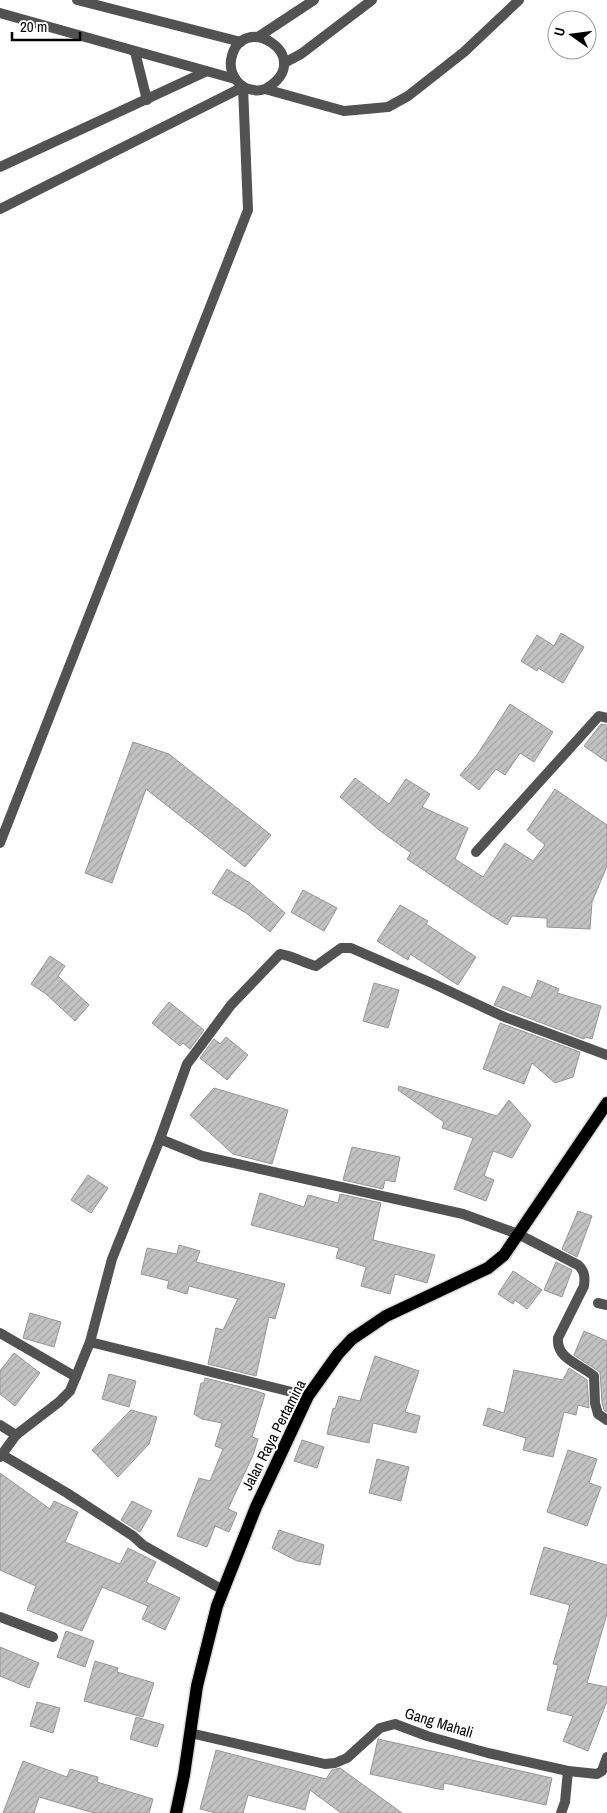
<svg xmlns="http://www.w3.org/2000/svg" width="607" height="1813" font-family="'Archivo Narrow',sans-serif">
	<defs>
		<pattern id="building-hatch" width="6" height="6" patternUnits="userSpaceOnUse" patternTransform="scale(1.25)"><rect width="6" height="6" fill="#c2c2c2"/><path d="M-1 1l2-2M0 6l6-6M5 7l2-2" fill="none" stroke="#a5a5a5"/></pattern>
	</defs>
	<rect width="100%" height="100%" fill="#fff"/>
	<g fill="url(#building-hatch)" stroke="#969696">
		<path d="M561,633L584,647L563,683L538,668L537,671L521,661L537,635L554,646Z"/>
		<path d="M510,704L553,732L534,762L520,753L505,775L496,769L479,790L460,775L477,755Z"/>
		<path d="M601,724L607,725V762L584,746Z"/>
		<path d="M133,742L169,754L271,835L245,867L146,789L112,883L85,873Z"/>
		<path d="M355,778L389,804L406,779L430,794L422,807L468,828L455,859L483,877L505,843L533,861L545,845L527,830L555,789L607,825V866L592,902L590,929L547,927V918L512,916L507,925L489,914L407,859L411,853L379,830L340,797Z"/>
		<path d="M227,869L250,883L285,913L270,932L246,913L212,893Z"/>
		<path d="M303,890L337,908L324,931L291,912Z"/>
		<path d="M400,905L428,921L426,924L476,957L458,985L410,954L408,960L377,941Z"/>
		<path d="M50,956L65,966L58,976L89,1005L75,1021L46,994L31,984Z"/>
		<path d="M538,980L559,989L557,993L601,1006L592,1039L585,1037L584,1039L494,1005L503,986L531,998Z"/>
		<path d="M374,983L399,990L388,1028L363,1021Z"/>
		<path d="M169,1002L204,1030L190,1049L183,1043L180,1046L152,1023Z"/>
		<path d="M500,1023L580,1052L573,1077L555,1083L532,1063L524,1084L483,1069Z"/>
		<path d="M226,1037L248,1055L227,1080L200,1058L214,1039L220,1044Z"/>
		<path d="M399,1086L497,1116L509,1100L531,1125L512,1158L493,1151L484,1176L494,1180L486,1201L454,1189L473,1138L442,1128L444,1122L398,1090Z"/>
		<path d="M214,1088L288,1110L272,1164L233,1154L190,1115Z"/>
		<path d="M352,1147L400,1157L395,1182L385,1180L383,1189L343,1180Z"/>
		<path d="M88,1175L108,1188L91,1213L71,1200Z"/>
		<path d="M260,1193L304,1207L308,1195L338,1203L340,1194L381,1203L373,1240L435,1255L427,1283L395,1274L390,1294L361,1286L366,1267L336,1258L339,1248L251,1225Z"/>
		<path d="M578,1211L592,1216L577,1257L562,1249Z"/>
		<path d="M179,1245L200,1251L196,1262L285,1284L275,1319L269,1317L256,1376L208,1364L216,1328L223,1330L238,1299L189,1286L187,1294L167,1288L169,1281L141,1274L147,1248L177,1254Z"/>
		<path d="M556,1262L572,1270L562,1297L544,1290Z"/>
		<path d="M513,1271L542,1290L527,1309L515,1300L513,1304L498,1294Z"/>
		<path d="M30,1313L61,1322L54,1347L23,1338Z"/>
		<path d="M584,1331L607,1341V1412L604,1410L602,1402L600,1372L574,1355Z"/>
		<path d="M14,1353L40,1373L15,1406L0,1394V1371Z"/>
		<path d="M375,1356L419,1371L405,1412L420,1416L416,1433L373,1423L369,1443L327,1434L333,1408L335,1409L339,1396L360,1401Z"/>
		<path d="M569,1368L587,1380L589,1408L578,1405L576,1415L564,1412L553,1457L523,1450L526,1438L483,1425L488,1408L504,1413L514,1370L563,1380Z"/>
		<path d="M109,1374L136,1381L129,1407L102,1399Z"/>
		<path d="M205,1378L253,1390L265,1394L252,1437L258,1439L253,1455L228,1509L237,1513L229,1532L215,1526L207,1547L177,1536L199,1478L210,1481L223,1449L215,1446L222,1423L202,1419L194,1414L201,1383H204Z"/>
		<path d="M131,1410L157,1417L149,1444L118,1477L92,1450Z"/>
		<path d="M302,1440L324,1447L317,1468L294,1461Z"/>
		<path d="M568,1450L597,1459L589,1483L601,1487L587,1526L547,1512Z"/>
		<path d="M377,1459L409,1467L401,1501L369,1493Z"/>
		<path d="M0,1473L50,1509L54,1501L78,1512L65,1542L120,1564L128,1548L156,1562L146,1582L180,1598L165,1630L142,1619L148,1606L102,1587L82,1631L27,1610L36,1586L0,1570Z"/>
		<path d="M132,1501L152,1511L140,1532L121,1520Z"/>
		<path d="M279,1530L324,1545L320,1565L297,1561L272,1548Z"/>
		<path d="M544,1547L607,1565V1614L587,1683L607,1687V1701L588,1751L563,1741L573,1716L547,1710L558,1665L553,1664L570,1605L530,1594Z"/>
		<path d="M66,1631L94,1641L85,1667L57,1657Z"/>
		<path d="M0,1647L39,1663L29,1688L0,1676Z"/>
		<path d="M95,1661L118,1668L117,1672L154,1683L143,1717L84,1701Z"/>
		<path d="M37,1702L60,1708L53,1733L30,1726Z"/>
		<path d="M136,1717L164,1725L157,1747L130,1739Z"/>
		<path d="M378,1739L552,1778L546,1805L444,1783L443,1790L370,1774Z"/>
		<path d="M216,1750L326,1779L332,1770L340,1768L402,1813H341L310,1790L305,1810L248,1795L243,1813H216L200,1809Z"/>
		<path d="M23,1761L67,1777L70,1769L98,1777L97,1782L153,1799L149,1813H94L39,1797L34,1813H3Z"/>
	</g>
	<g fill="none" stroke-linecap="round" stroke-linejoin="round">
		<defs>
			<path id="primary" d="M176,1813L184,1775L197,1686L217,1606L256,1507L308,1396L338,1354L352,1339L386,1316L488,1268L504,1255L607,1103"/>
		</defs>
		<use href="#primary" stroke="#dbdbdb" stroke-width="15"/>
		<g stroke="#525252" stroke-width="10">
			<path d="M77,0L241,42"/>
			<path d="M0,13L235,79"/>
			<path d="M258,37L314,0"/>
			<path d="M135,52L147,100"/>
			<path d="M284,63L301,54L372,0"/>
			<path d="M265,89C320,58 240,7 231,60C229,74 239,89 254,90C257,91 262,90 265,89L344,111L388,107L408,96L464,52L519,0"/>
			<path d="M0,167L205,72"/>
			<path d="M0,209L243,87L248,210L0,843"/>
			<path d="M476,852L599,716L607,718"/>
			<path d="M160,1139L202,1156L463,1214L518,1234L578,1265C585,1271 585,1278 584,1286L558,1338C556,1359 580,1364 594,1376L595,1403L598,1414L607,1420"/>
			<path d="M598,1303L607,1305"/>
			<path d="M0,1333L76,1377"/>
			<path d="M90,1342L308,1396"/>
			<path d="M0,1425L16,1435"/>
			<path d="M1,1454L67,1493L133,1536L143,1545L223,1590"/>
			<path d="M0,1457L16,1435L59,1402L70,1391L90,1342L112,1259L160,1139L187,1064L231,1005L280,954C293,956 304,963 316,966L341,948H351L434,984L502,1016L607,1055"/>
			<path d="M0,1617L53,1637"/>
			<path d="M190,1733L325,1764L335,1763L347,1758L380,1728L395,1724L427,1736L488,1753L568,1771L597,1774L602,1771L607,1757"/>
			<path d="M561,1813L565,1802L568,1771"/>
		</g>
		<use href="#primary" stroke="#000" stroke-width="12"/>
	</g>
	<g text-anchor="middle" stroke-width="4" stroke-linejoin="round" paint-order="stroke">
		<g font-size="15" fill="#000" stroke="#fff">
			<text transform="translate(274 1435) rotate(-63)" y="5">Jalan Raya Pertamina</text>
			<text transform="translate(439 1723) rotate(17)" y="5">Gang Mahali</text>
		</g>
	</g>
	<g transform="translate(572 35) rotate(284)"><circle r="24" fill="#ffffff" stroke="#999999"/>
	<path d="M0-4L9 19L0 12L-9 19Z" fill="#000000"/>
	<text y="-8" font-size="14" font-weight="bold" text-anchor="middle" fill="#000000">U</text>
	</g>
	<path d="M12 32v8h68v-8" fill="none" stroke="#000000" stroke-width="2.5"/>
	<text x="20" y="32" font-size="15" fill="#000000" stroke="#ffffff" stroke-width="4" paint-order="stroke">20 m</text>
</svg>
